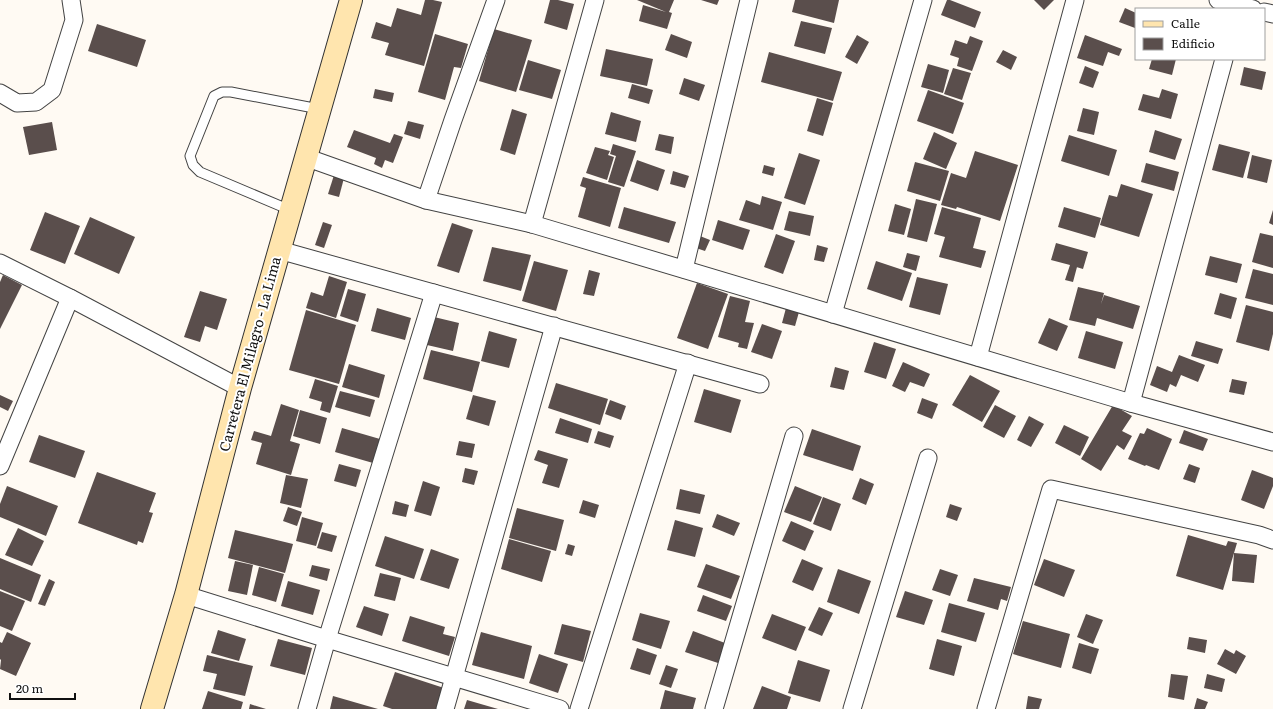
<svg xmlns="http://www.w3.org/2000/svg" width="1273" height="709" font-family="Literata,serif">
	<rect width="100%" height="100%" fill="#fffaf3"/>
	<g fill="#5a4e4c">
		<path d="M425,0H433L442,2L424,66L385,55L389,43L371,38L376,22L391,27L397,8L421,15Z"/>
		<path d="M550,0H558L574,4L567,30L544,23Z"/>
		<path d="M637,0H674L669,12L672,13L667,29L639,21L643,5L666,12Z"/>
		<path d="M701,0H719L717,5Z"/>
		<path d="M795,0H839L834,23L792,12Z"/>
		<path d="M947,0H950L981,12L975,28L941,15Z"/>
		<path d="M1034,0H1054L1044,10Z"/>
		<path d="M1125,8L1136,13V24L1135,28L1119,22Z"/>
		<path d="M801,21L832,28L825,54L794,46Z"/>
		<path d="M97,24L146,40L137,67L88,51Z"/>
		<path d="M494,29L532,40L516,92L479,81Z"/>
		<path d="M435,34L468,44L461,68L454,67L445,100L418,92Z"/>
		<path d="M671,34L692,42L687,58L665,50Z"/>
		<path d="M857,35L869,42L857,64L845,57Z"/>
		<path d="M1085,35L1122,49L1119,56L1108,52L1103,66L1077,58Z"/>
		<path d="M970,36L983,41L972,71L957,66L959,58L950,55L955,40L967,44Z"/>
		<path d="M606,49L653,59L647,86L600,76Z"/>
		<path d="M1003,50L1017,57L1011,70L996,62Z"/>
		<path d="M769,52L842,72L833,101L761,82Z"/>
		<path d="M1152,59H1176L1172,75L1149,69Z"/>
		<path d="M528,60L561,70L552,99L519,90Z"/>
		<path d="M928,64L949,70L943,93L921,87Z"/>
		<path d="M1085,66L1099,72L1093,88L1079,83Z"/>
		<path d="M1244,67L1266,72L1262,90L1240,85Z"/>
		<path d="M953,68L971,73L962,100L944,94Z"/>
		<path d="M684,78L705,85L699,101L679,94Z"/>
		<path d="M632,84L653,90L649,104L628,98Z"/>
		<path d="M375,89L394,93L392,102L373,98Z"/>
		<path d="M1162,89L1178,94L1171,119L1138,110L1143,94L1159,98Z"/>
		<path d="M928,90L964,103L953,134L917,121Z"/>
		<path d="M817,98L833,103L823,136L807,131Z"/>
		<path d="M1083,108L1099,112L1094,135L1077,131Z"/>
		<path d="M512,109L527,114L515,155L500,150Z"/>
		<path d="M611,112L641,121L636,142L605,134Z"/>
		<path d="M408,121L424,125L420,139L404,134Z"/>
		<path d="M52,122L57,150L29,155L23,127Z"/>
		<path d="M354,130L390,143L394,134L403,137L393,163L385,160L382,168L374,164L376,158L347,147Z"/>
		<path d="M1155,130L1182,139L1175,160L1149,152Z"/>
		<path d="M934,132L957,143L946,169L923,159Z"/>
		<path d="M659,134L674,137L671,154L655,150Z"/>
		<path d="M1069,135L1117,150L1109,176L1061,161Z"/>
		<path d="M613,144L636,151L624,187L608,182L616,156L610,154Z"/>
		<path d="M1219,144L1250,152L1243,178L1212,170Z"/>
		<path d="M595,147L610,151L608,155L614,157L607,180L586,173Z"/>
		<path d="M975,151L1018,165L1000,221L957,207L956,209L941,205L951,173L966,178Z"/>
		<path d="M799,153L820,160L805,205L784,198Z"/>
		<path d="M1252,155L1272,160L1267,183L1247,178Z"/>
		<path d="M637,160L665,170L658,191L630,181Z"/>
		<path d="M915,162L949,171L940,201L907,191Z"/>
		<path d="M1146,163L1179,172L1174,191L1141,182Z"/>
		<path d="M764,165L775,168L773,176L762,173Z"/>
		<path d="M673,171L689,176L685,188L670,184Z"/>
		<path d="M334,175L344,178L339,197L328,194Z"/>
		<path d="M583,177L621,188L610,227L578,217L586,188L580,186Z"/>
		<path d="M1121,184L1153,194L1139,237L1100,225L1109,195L1117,197Z"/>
		<path d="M762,196L782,202L773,230L739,220L746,200L760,205Z"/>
		<path d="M916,199L937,204L927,242L907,237Z"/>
		<path d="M895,204L911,209L904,235L888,231Z"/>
		<path d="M624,207L676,222L669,243L618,228Z"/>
		<path d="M942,207L981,218L973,248L986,251L981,268L939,257L945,237L934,234Z"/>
		<path d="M1064,207L1101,218L1095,238L1058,227Z"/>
		<path d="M1273,210V225L1269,223Z"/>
		<path d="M789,211L814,216L810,236L784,230Z"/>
		<path d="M45,212L80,226L65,264L30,250Z"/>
		<path d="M90,217L135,237L119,274L74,254Z"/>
		<path d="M718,220L750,230L743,250L712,240Z"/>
		<path d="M323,222L332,225L324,248L315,245Z"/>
		<path d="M452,223L473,230L459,273L437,266Z"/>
		<path d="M1260,233L1273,236V268L1252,262Z"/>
		<path d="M776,234L795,241L783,274L764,267Z"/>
		<path d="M700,236L710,240L705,251L696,248Z"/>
		<path d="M1056,243L1088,252L1083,269L1073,266L1077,267L1073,282L1065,280L1070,265L1051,260Z"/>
		<path d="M817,245L828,248L824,262L814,260Z"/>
		<path d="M492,247L531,255L521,291L483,281Z"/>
		<path d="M907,253L920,256L916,271L903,267Z"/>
		<path d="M1210,256L1242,264L1237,283L1205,275Z"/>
		<path d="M534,261L568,270L556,311L522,301Z"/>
		<path d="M876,261L912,273L902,301L867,289Z"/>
		<path d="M1253,269L1273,274V305L1245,298Z"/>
		<path d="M589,270L600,273L594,296L583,294Z"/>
		<path d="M3,275L22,285L0,329V282Z"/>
		<path d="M329,276L347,282L336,318L306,308L311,292L323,296Z"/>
		<path d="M917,277L948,284L940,315L909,307Z"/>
		<path d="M697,283L728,294L708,349L677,338Z"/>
		<path d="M1078,287L1104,293L1101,304L1104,295L1140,306L1133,329L1097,318L1095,326L1069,320Z"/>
		<path d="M348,289L366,294L358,322L340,316Z"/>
		<path d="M200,291L227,299L217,330L205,326L200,342L184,337Z"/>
		<path d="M1220,293L1237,298L1231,319L1214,314Z"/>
		<path d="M730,296L750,301L745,322L754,323L747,349L738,347L739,343L718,337Z"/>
		<path d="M1246,305L1273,312V334L1269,351L1236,342Z"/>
		<path d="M377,308L411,318L405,340L371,331Z"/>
		<path d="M786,308L799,312L795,326L782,323Z"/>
		<path d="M306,310L356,325L339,384L289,370Z"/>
		<path d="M434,317L459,323L453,351L427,345Z"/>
		<path d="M1049,318L1068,326L1057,351L1038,343Z"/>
		<path d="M762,324L782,331L772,359L751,352Z"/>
		<path d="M489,331L517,339L509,368L481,361Z"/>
		<path d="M1086,331L1123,342L1115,369L1078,358Z"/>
		<path d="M1196,341L1223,349L1218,364L1191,356Z"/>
		<path d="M874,342L896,349L886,379L864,372Z"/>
		<path d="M431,350L480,362L472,392L423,379Z"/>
		<path d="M1179,355L1205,365L1198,382L1181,375L1176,387L1170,384L1167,392L1150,385L1157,366L1172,372Z"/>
		<path d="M903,362L930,374L924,387L910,382L905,392L892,386Z"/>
		<path d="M349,364L385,375L379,398L342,387Z"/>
		<path d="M835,367L849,371L844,390L830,387Z"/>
		<path d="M970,375L1000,391L982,422L952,405Z"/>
		<path d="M315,379L338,386L330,413L320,410L322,402L309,398Z"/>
		<path d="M1232,379L1247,382L1244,395L1229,392Z"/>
		<path d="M556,383L608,399L600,425L548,408Z"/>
		<path d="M704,389L741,400L731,433L694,422Z"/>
		<path d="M340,391L375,400L370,417L335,407Z"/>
		<path d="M0,395L13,401L8,411L0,407Z"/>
		<path d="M473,395L496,401L489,426L466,419Z"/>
		<path d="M922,398L938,404L932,419L917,413Z"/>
		<path d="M610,400L626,406L621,420L605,414Z"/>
		<path d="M281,404L299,410L290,441L300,444L291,475L256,464L262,443L251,440L254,431L271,436Z"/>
		<path d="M995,405L1016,416L1004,438L983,427Z"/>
		<path d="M1113,405L1132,416L1122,431L1132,436L1124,450L1117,445L1101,471L1081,459Z"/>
		<path d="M300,410L327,418L320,444L293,436Z"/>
		<path d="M1029,416L1044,424L1031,447L1017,440Z"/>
		<path d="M560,418L592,429L588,443L555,433Z"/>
		<path d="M1064,425L1089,437L1080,456L1055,443Z"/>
		<path d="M342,428L380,439L373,463L335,452Z"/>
		<path d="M1147,428L1172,439L1159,470L1146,465L1145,466L1128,459L1140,433L1144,434Z"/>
		<path d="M812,429L861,446L853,471L803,455Z"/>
		<path d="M1184,430L1208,439L1203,451L1179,443Z"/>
		<path d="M598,431L614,436L610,448L594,443Z"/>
		<path d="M39,435L85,451L75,478L29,462Z"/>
		<path d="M459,441L475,444L472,458L456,455Z"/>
		<path d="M538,450L568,459L559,488L542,483L548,465L534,460Z"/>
		<path d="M339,464L361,470L356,487L334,481Z"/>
		<path d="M1189,464L1200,468L1195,483L1183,479Z"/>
		<path d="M465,468L478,471L474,485L462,482Z"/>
		<path d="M1252,470L1273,478V486L1264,509L1241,500Z"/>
		<path d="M97,472L156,493L149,512L153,513L143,543L138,541L137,545L78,523Z"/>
		<path d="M286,475L308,479L301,508L280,503Z"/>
		<path d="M860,478L874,484L866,505L852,499Z"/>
		<path d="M423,481L440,487L431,516L414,511Z"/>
		<path d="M7,486L58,506L46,536L0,517V504Z"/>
		<path d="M795,486L822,497L811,522L784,512Z"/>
		<path d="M680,489L705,495L700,514L676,509Z"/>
		<path d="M823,497L841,504L831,531L813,524Z"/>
		<path d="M583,500L599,505L595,518L579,513Z"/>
		<path d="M395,501L409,505L406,517L392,514Z"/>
		<path d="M950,504L962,508L957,521L946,517Z"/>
		<path d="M288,507L302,512L297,526L283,521Z"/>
		<path d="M517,508L564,520L556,551L509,538Z"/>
		<path d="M717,514L740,523L734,536L712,527Z"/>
		<path d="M302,517L323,523L316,546L296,541Z"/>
		<path d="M675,520L703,528L695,557L667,550Z"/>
		<path d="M791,521L814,531L805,551L782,541Z"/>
		<path d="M18,528L44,541L32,566L5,555Z"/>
		<path d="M235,530L293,544L285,573L228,558Z"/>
		<path d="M322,532L337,536L332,552L317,548Z"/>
		<path d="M1188,535L1226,546L1228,541L1237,543L1223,590L1176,576Z"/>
		<path d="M385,536L424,549L414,579L375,566Z"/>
		<path d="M509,539L551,551L542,582L501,569Z"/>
		<path d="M568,544L575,546L572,556L565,554Z"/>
		<path d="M431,549L459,559L449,589L420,580Z"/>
		<path d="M1234,553L1257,555L1254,583L1232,581Z"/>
		<path d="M0,558L41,575L31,602L0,589Z"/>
		<path d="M802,559L823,568L813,591L792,582Z"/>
		<path d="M1044,559L1075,570L1064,597L1034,585Z"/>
		<path d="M235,561L253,565L247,595L228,591Z"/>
		<path d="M706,564L740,576L731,599L697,587Z"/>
		<path d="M312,565L330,569L327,581L309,576Z"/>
		<path d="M259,567L284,574L276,602L252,595Z"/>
		<path d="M838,569L871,581L859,614L827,602Z"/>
		<path d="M940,569L958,575L950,596L932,590Z"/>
		<path d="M380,573L401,578L395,601L374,596Z"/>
		<path d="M974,578L1011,587L1007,601L1001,599L998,610L967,601Z"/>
		<path d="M49,579L55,582L45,606L38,604Z"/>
		<path d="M288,581L320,590L313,615L281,606Z"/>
		<path d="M0,591L25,601L12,631L0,626Z"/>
		<path d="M905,591L933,600L924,625L896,617Z"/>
		<path d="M703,595L732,606L726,621L697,611Z"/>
		<path d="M949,603L985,613L976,642L941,632Z"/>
		<path d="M364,606L389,614L382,636L356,627Z"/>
		<path d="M819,607L833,613L822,636L808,630Z"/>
		<path d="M640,613L670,621L661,649L632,640Z"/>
		<path d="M772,614L806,627L796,651L762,638Z"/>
		<path d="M1086,614L1103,620L1093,644L1077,637Z"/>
		<path d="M410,616L445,627L443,634L455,637L449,656L402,641Z"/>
		<path d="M1023,621L1070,634L1061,668L1013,654Z"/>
		<path d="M562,624L591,631L583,662L554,654Z"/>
		<path d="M218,630L246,639L239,661L211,653Z"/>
		<path d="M693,631L725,643L718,663L685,652Z"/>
		<path d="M7,632L31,643L16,676L0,669L1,660L0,659V642L2,643Z"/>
		<path d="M481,632L532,646L524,679L472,665Z"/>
		<path d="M1189,637L1207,640L1205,653L1187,649Z"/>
		<path d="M278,639L312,648L305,675L270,666Z"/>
		<path d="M937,639L962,646L954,676L929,669Z"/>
		<path d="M1079,643L1099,649L1091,674L1072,668Z"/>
		<path d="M637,648L657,655L650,675L630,669Z"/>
		<path d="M1225,649L1234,654L1236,650L1246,656L1236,674L1217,664Z"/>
		<path d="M539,654L568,664L558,693L529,683Z"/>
		<path d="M207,655L253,666L245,696L213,689L217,674L203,671Z"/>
		<path d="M798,660L830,670L820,702L788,693Z"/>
		<path d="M666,665L678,669L671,688L659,684Z"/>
		<path d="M395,672L444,688L437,709H392L383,706Z"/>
		<path d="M1171,674L1188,676L1184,700L1168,697Z"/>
		<path d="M1207,674L1225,679L1222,692L1204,688Z"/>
		<path d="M762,686L791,697L787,709H753Z"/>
		<path d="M665,690L696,698L693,709H660Z"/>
		<path d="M208,691L243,702L241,709H202Z"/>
		<path d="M333,696L378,709H330Z"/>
		<path d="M1028,696L1042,699L1039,709H1026Z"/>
		<path d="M1197,698L1208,702L1205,709H1194Z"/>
		<path d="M467,700L498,709H464Z"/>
		<path d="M250,704L266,709H249Z"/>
	</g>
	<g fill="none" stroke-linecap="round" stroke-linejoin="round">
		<defs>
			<path id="service" d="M290,210L200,172L193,165L190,156L214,96L222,92H231L319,109"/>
			<g id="minor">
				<path d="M1218,0L1253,9"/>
				<path d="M1264,12L1273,14"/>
				<path d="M0,93L17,103L36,102L52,90L74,20L71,0"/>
				<path d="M305,157L426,200L532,224L1131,403L1273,442"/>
				<path d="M426,200L453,120L496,0"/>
				<path d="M532,224L595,0"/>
				<path d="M279,250L760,384"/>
				<path d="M0,263L70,298L240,388"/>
				<path d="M684,269L749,0"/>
				<path d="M833,314L923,0"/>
				<path d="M978,357L1075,0"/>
				<path d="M1131,403L1224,59"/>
				<path d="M0,466L70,298"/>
				<path d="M186,595L327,639L560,709"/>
				<path d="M307,709L327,639L434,293"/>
				<path d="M445,709L554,326"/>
				<path d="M579,709L688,363"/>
				<path d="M714,709L794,436"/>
				<path d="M852,709L928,458"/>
				<path d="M986,709L1051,489L1259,535L1273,540"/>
			</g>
			<path id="secondary" d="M152,709L186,595L240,388L351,0"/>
		</defs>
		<use href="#service" stroke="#434343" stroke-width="11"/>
		<use href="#minor" stroke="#434343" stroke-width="19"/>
		<use href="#secondary" stroke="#323232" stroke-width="24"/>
		<use href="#service" stroke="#fff" stroke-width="9"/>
		<use href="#minor" stroke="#fff" stroke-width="17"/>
		<use href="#secondary" stroke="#ffe5ae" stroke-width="22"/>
	</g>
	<g text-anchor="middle" stroke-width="4" stroke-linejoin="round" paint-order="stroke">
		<g font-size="14" fill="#101010" stroke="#fff">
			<text transform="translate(250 354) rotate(-75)" y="5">Carretera El Milagro - La Lima</text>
		</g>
	</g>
	<rect x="1135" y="8" width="130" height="52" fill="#ffffff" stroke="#9f9f9f"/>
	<rect x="1143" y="21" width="20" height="6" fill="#ffe5ae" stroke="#9f9f9f"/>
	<text x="1171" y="28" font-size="12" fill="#101010">Calle</text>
	<rect x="1143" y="38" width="20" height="12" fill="#5a4e4c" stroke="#9f9f9f"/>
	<text x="1171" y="48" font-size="12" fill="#101010">Edificio</text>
	<path d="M10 693v6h65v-6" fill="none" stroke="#101010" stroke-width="2"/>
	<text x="16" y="693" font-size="12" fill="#101010" stroke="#ffffff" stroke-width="3" paint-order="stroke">20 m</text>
</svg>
